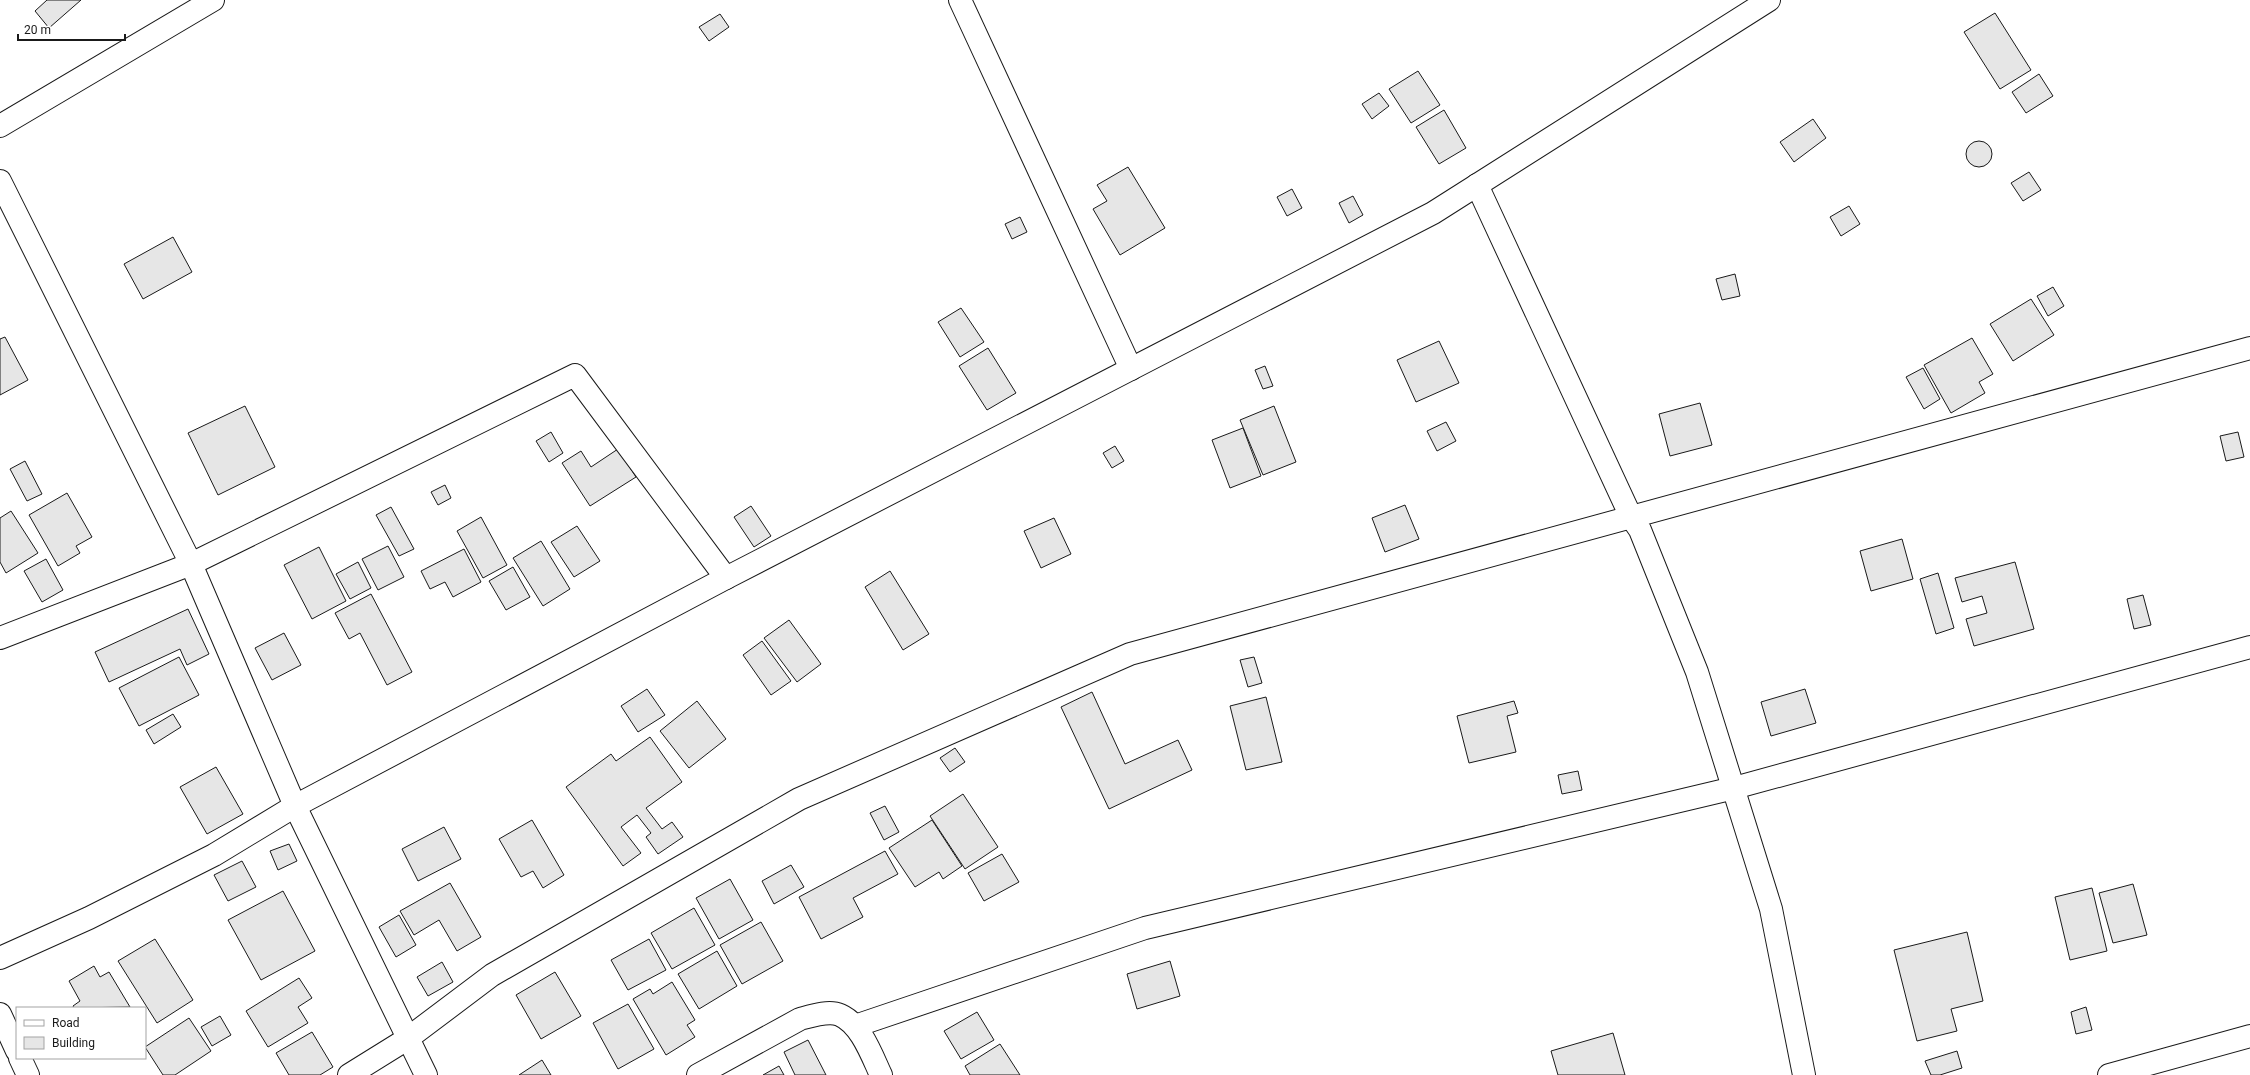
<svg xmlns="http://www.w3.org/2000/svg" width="2250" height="1075" font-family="Roboto,sans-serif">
	<rect width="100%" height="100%" fill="#fff"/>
	<g fill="#e6e6e6" stroke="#1a1a1a">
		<path d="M47,0H81L49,28L35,11Z"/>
		<path d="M1995,13L2031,70L2000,89L1964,32Z"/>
		<path d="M720,14L729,27L709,41L699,27Z"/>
		<path d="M1418,71L1440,105L1411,123L1389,89Z"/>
		<path d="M2039,74L2053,96L2026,113L2012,92Z"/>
		<path d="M1379,93L1389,106L1372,119L1362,104Z"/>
		<path d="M1444,110L1466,148L1439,164L1416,127Z"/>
		<path d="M1813,119L1826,138L1794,162L1780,142Z"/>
		<circle cx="1979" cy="154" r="13"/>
		<path d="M1128,167L1165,228L1120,255L1093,209L1107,201L1097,185Z"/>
		<path d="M2029,172L2041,190L2023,201L2011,183Z"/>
		<path d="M1292,189L1302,208L1287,216L1277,197Z"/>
		<path d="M1353,196L1363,215L1349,223L1339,203Z"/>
		<path d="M1849,206L1860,224L1841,236L1830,217Z"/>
		<path d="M1020,217L1027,232L1012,239L1005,224Z"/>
		<path d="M173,237L192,272L143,299L124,264Z"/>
		<path d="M1735,274L1740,296L1722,300L1716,279Z"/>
		<path d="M2053,287L2064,306L2048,316L2037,296Z"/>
		<path d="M2031,299L2054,335L2013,361L1990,324Z"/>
		<path d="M961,308L984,342L960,357L938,322Z"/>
		<path d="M5,337L28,380L0,395V339Z"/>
		<path d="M1972,338L1993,374L1979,382L1985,393L1951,413L1924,365Z"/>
		<path d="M1439,341L1459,383L1416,402L1397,360Z"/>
		<path d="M988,348L1016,393L987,410L959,366Z"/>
		<path d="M1265,366L1273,386L1263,389L1255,370Z"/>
		<path d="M1923,368L1940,399L1924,409L1906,377Z"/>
		<path d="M1700,403L1712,445L1670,456L1659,414Z"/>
		<path d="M245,406L275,467L218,495L188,433Z"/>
		<path d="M1274,406L1296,462L1263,475L1240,420Z"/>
		<path d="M1446,422L1456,441L1437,451L1427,431Z"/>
		<path d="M1243,428L1261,476L1230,488L1212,440Z"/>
		<path d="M551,432L563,453L549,462L536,441Z"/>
		<path d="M2238,432L2244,457L2226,461L2220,436Z"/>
		<path d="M1115,446L1124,461L1112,468L1103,453Z"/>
		<path d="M618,449L636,477L590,506L562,463L581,451L591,467Z"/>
		<path d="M25,461L42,494L27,501L10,469Z"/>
		<path d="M445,485L451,498L438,505L431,492Z"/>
		<path d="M67,493L92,537L76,546L80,553L58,566L29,515Z"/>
		<path d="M1405,505L1419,539L1385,552L1372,518Z"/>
		<path d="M751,506L771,536L754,547L734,517Z"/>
		<path d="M391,507L414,549L399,556L376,515Z"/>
		<path d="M11,511L38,553L6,573L0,562V518Z"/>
		<path d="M481,517L507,565L483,578L457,531Z"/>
		<path d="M1054,518L1071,554L1041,568L1024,531Z"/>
		<path d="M577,526L600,561L574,577L551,542Z"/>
		<path d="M1902,539L1913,579L1871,591L1860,551Z"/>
		<path d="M541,541L570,589L543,606L513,558Z"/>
		<path d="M388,546L404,577L378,590L362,559Z"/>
		<path d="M319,547L346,601L312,619L284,565Z"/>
		<path d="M464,549L481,582L453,597L445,582L430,589L421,571Z"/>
		<path d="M46,559L63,590L42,602L24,571Z"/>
		<path d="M358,562L371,588L350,599L336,574Z"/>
		<path d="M2015,562L2034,629L1974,646L1966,619L1987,613L1982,596L1962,602L1955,578Z"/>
		<path d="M513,567L530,597L506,610L489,581Z"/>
		<path d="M890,571L929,634L903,650L865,587Z"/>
		<path d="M1938,573L1954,628L1936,634L1920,579Z"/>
		<path d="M371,594L412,672L387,685L360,633L349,639L335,613Z"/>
		<path d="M2143,595L2151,625L2134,629L2127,599Z"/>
		<path d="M188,609L209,654L187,665L180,649L109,682L95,652Z"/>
		<path d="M789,620L821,664L797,682L764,638Z"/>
		<path d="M284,633L301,665L272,680L255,648Z"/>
		<path d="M762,641L791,681L771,695L743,655Z"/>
		<path d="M179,657L199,695L139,726L119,688Z"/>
		<path d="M1254,657L1262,683L1248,687L1240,660Z"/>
		<path d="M647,689L665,715L638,732L621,706Z"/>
		<path d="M1805,689L1816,723L1771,736L1761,702Z"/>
		<path d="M1092,692L1125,764L1178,740L1192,770L1109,809L1061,707Z"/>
		<path d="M1266,697L1282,762L1246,770L1230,706Z"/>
		<path d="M697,701L726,739L689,768L660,731Z"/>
		<path d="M1514,701L1518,713L1507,716L1516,752L1469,763L1457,716Z"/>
		<path d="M173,714L181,727L154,744L146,730Z"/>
		<path d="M650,737L682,782L646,808L662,829L672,822L683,837L658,854L646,837L651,833L637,815L621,827L641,853L623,866L566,787L611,754L616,761Z"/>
		<path d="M955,748L965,762L950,772L940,758Z"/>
		<path d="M216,767L243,814L207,834L180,787Z"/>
		<path d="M1578,771L1582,790L1562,794L1558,775Z"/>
		<path d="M963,794L998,847L965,869L930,816Z"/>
		<path d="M885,806L899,832L884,840L870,813Z"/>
		<path d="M532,820L564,875L543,888L533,871L521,877L499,839Z"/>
		<path d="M932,820L962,866L943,879L939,872L915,887L889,848Z"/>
		<path d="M444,827L461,859L418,881L402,849Z"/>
		<path d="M289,844L297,861L278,870L270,851Z"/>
		<path d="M885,851L898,874L853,898L863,917L821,939L799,897Z"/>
		<path d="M1002,854L1019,882L984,901L968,873Z"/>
		<path d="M242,861L256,887L228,901L214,875Z"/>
		<path d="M791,865L804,887L774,904L762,881Z"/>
		<path d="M730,879L753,920L719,939L696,898Z"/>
		<path d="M450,883L481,937L457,951L439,920L414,935L400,911Z"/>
		<path d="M2133,884L2147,935L2113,943L2099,893Z"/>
		<path d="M2092,888L2107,951L2070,960L2055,897Z"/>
		<path d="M283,891L315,951L261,980L228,920Z"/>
		<path d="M694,908L715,945L672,969L651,933Z"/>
		<path d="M399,915L416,945L396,957L379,927Z"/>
		<path d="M761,922L783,961L742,984L720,945Z"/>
		<path d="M1967,932L1983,1001L1951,1009L1957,1031L1917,1041L1894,950Z"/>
		<path d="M155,939L193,1000L157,1023L118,961Z"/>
		<path d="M649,939L666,970L628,990L611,960Z"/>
		<path d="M717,951L737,986L699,1009L678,974Z"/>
		<path d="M1170,961L1180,996L1137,1009L1127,974Z"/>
		<path d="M442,962L453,982L428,996L417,977Z"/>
		<path d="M94,966L100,977L109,972L130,1007L74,1008L73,1006L80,1001L69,981Z"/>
		<path d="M555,972L581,1016L541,1039L516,995Z"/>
		<path d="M299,978L312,998L298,1007L308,1023L268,1047L246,1011Z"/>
		<path d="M672,982L695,1020L687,1025L695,1037L666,1055L633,999L650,989L653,994Z"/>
		<path d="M628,1004L654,1049L618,1069L593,1023Z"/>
		<path d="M2086,1007L2092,1030L2076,1034L2071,1012Z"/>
		<path d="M977,1012L994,1040L961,1059L944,1031Z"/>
		<path d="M220,1016L231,1035L212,1046L201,1027Z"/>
		<path d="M189,1018L211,1051L175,1075H163L145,1047Z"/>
		<path d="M312,1032L333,1067L320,1075H289L276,1053Z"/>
		<path d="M1613,1033L1625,1075H1558L1551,1051Z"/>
		<path d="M808,1040L826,1075H795L784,1052Z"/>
		<path d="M1000,1044L1020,1075H970L965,1066Z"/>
		<path d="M1957,1051L1962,1068L1940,1075H1931L1925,1061Z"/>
		<path d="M542,1060L551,1075H519Z"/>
		<path d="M779,1066L784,1075H763Z"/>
	</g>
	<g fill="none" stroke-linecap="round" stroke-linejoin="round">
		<defs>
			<g id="minor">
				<path d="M960,0L1131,369"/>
				<path d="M0,126L213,0"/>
				<path d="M0,181L191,564L295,806L426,1075"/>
				<path d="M1477,185L1631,517L1640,530L1697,672L1771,909L1804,1075"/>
				<path d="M0,638L191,564L575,375L726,578"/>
				<path d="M0,958L89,918L214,855L295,806L726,578L1433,213L1769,0"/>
				<path d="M0,1014L17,1051"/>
				<path d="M855,1026L1145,928L1734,788L2250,647"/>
				<path d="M20,1058L28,1075"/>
				<path d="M349,1075L407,1039L492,975L799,799L1130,654L2250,348"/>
				<path d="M698,1075L800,1019C811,1016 829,1010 840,1015C861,1024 872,1056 881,1075"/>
				<path d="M2109,1075L2250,1036"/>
			</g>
		</defs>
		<use href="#minor" stroke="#1a1a1a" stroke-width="24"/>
		<use href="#minor" stroke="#fff" stroke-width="22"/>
	</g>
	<rect x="16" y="1007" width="130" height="52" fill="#ffffff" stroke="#a3a3a3"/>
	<rect x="24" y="1020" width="20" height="6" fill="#ffffff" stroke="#a3a3a3"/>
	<text x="52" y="1027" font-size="12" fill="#1a1a1a">Road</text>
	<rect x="24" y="1037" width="20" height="12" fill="#e6e6e6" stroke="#a3a3a3"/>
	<text x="52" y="1047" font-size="12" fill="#1a1a1a">Building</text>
	<path d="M18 34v6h107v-6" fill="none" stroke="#1a1a1a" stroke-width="2"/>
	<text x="24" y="34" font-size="12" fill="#1a1a1a" stroke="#ffffff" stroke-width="3" paint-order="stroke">20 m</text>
</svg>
